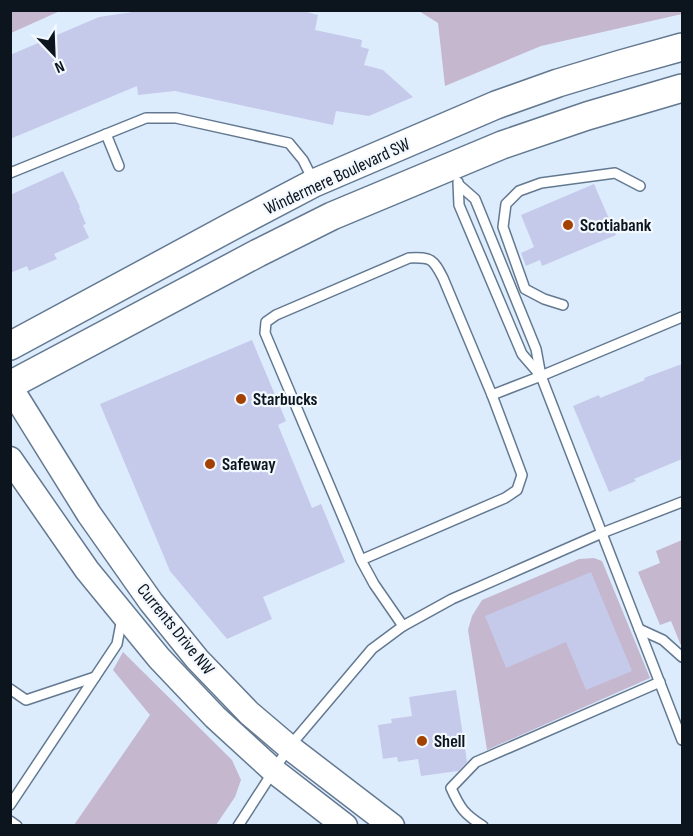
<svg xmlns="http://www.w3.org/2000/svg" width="693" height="836" font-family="'Sofia Sans Condensed',sans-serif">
	<rect width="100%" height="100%" fill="#ddecfd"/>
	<g fill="#c5b7ce">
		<path d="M11,10H60V11L11,33Z"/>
		<path d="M682,10V14L541,46L445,86L438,23L419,11Z"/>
		<path d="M682,540V648L671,621L660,625L638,572L660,563L656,551Z"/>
		<path d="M594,558L602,561L650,678L487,750L468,630L472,616L482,600L579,559Z"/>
		<path d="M123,652L232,760L241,780L235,797L216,825H74L150,715L113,670Z"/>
	</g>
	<g fill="#c5c9ea">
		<path d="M146,10H299L318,15L315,30L362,40L361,47L369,49L364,65L383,70L413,97L369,116L336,111L333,125L175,91L138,95L137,86L10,139V55L99,17Z"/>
		<path d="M63,171L80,207L79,208L86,224L83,225L89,238L54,254L57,259L29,271L27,266L10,273V195Z"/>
		<path d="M594,184L616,235L542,266L540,260L526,266L521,253L534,247L521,215Z"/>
		<path d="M252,340L286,421L278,425L312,508L321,504L345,562L263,597L272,619L227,639L170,571L100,404Z"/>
		<path d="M682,364V459L634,479L636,481L609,492L573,406L599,395L600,398L645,380L644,378Z"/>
		<path d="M591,572L632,671L586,690L566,642L506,668L485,616Z"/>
		<path d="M456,690L467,762L458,771L421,776L418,759L398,762L397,757L383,759L378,725L392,723L391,719L412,716L409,697Z"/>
	</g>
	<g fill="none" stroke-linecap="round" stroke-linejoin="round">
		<defs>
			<g id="service">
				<path d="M106,134L119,166"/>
				<path d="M10,173L146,118H176L289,143L303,160L313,180"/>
				<path d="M458,182L459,205L522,354L541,376"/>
				<path d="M459,185L475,199L536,349L541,376L682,740"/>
				<path d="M563,305L544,299L525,289L503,227L506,204L519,191L541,183L615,173L640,186"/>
				<path d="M492,395L541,376L682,317"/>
				<path d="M361,560L505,498L517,490L522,475L492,395L443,278C433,259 432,257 409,258L276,315L266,322L265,333L361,560L374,584L403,626"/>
				<path d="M639,629L663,640L682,657"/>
				<path d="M10,689L26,700L95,677"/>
				<path d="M10,805L117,644L122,618"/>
				<path d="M10,821L17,826"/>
				<path d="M238,826L289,747L372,649L403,626L452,599L602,533L682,502"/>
				<path d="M483,826C464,814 460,808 451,788L476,762L660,682"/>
			</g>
			<g id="tertiary">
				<path d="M10,387L89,514L151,602L197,659L249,713L289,747L392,826"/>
				<path d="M10,459L87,570L159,658L215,717L274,771L345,826"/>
			</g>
			<g id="secondary">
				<path d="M10,346L236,224L314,183L496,105L558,83L621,64L682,47"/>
				<path d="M10,385L258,253L332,216L502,145L587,116L682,88"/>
			</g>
		</defs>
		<use href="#service" stroke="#637991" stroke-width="12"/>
		<use href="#tertiary" stroke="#637991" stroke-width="27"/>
		<use href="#secondary" stroke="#637991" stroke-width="30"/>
		<use href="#service" stroke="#fff" stroke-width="9"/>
		<use href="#tertiary" stroke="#fff" stroke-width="24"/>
		<use href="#secondary" stroke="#fff" stroke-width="27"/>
	</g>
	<g fill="#a34100" stroke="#f3f8fe" stroke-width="2">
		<circle cx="568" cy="225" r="6"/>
		<circle cx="241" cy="399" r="6"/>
		<circle cx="210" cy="464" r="6"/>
		<circle cx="422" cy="741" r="6"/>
	</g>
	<g text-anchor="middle" stroke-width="4.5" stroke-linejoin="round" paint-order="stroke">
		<g font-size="18" fill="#0c151e" stroke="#f3f8fe">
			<text transform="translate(337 176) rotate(-25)" y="6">Windermere Boulevard SW</text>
			<text transform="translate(176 629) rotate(51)" y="6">Currents Drive NW</text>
		</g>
		<g font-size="18" font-weight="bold" fill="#0c151e" stroke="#f3f8fe" text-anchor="start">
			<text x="580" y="231">Scotiabank</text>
			<text x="253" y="405">Starbucks</text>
			<text x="222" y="470">Safeway</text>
			<text x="434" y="747">Shell</text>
		</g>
	</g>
	<rect width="693" height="836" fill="none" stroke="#0c151e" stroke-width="24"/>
	<g transform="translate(54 54) rotate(157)" stroke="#f3f8fe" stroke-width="4.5" paint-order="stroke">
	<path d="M0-4.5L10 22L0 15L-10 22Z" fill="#0c151e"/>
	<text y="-9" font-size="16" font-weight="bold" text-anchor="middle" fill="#0c151e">N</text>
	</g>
</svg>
